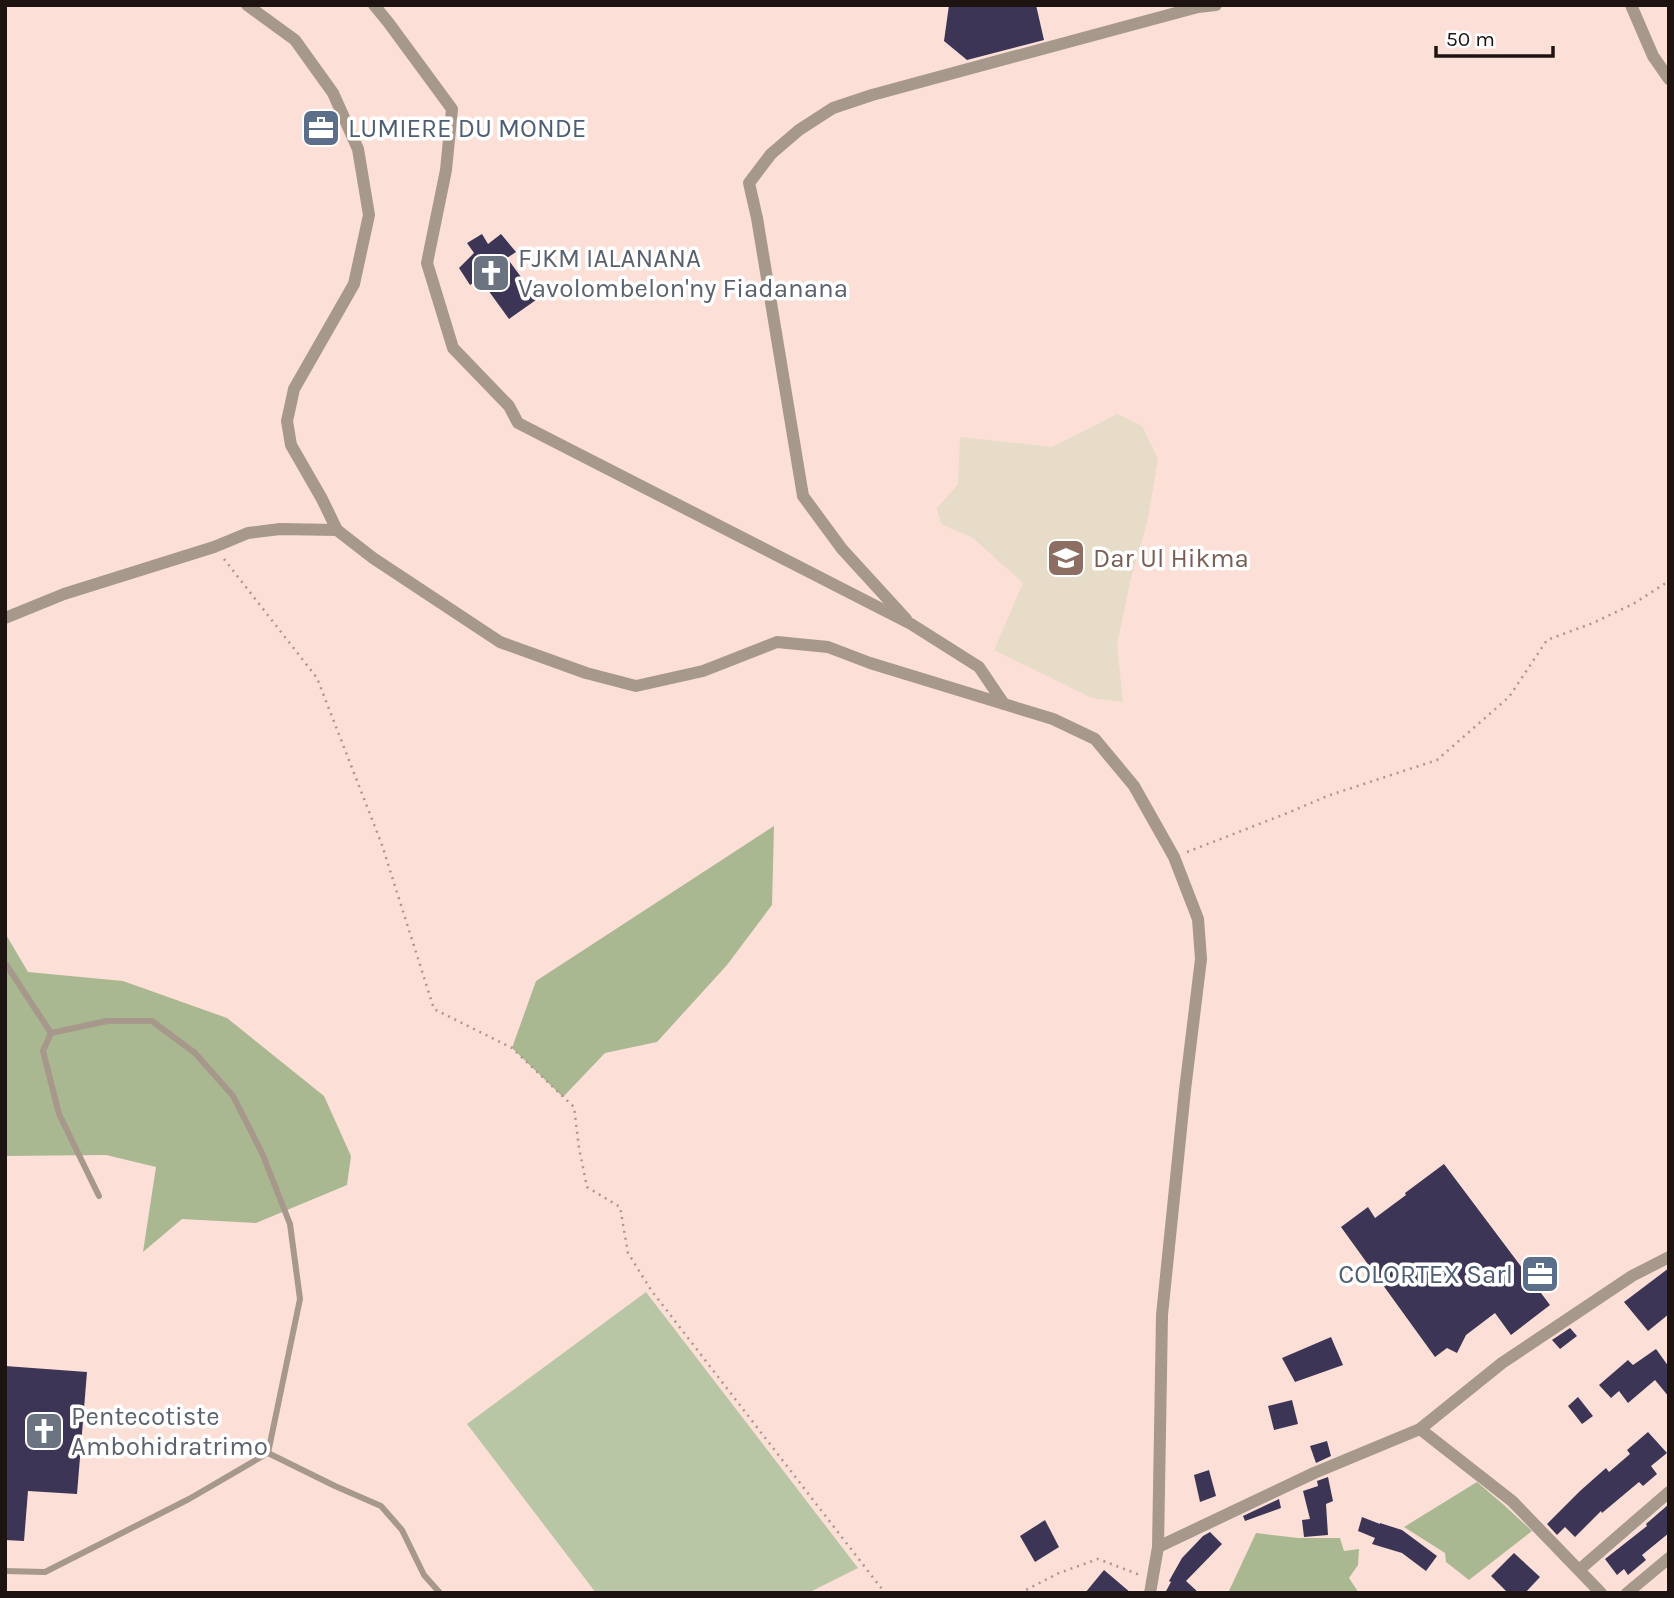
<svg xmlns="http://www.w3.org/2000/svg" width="1674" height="1598" font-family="Karla,sans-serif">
	<rect width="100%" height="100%" fill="#fce0d7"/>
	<path fill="#e6dcc7" d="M1117,414L1142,426L1158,459L1147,523L1131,578L1117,645L1123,702L1092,698L994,650L1023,583L973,538L941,524L937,508L958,484L960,437L1052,447Z"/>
	<path fill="#b9c6a5" d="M646,1292L858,1568L808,1593H596L467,1424Z"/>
	<g fill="#a9b891">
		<path d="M774,826L772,905L727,965L657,1042L605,1053L563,1097L512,1048L536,981Z"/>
		<path d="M5,933L28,972L123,981L227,1018L324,1096L351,1156L347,1185L256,1223L182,1219L143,1252L156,1167L106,1155L5,1156Z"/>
		<path d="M1477,1482L1504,1505L1532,1531L1469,1580L1446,1562L1445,1553L1404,1527Z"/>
		<path d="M1256,1533L1298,1538H1340L1344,1551L1359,1549L1358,1565L1349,1578L1359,1593H1228Z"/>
	</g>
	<g fill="#3d3555">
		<path d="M949,5H1036L1044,40L967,60L944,41Z"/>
		<path d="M482,234L488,244L501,234L516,252L507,258L529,288L536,283L543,295L509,319L480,279L470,285L459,268L474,253L467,243Z"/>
		<path d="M1444,1164L1550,1305L1511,1335L1495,1313L1466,1335L1457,1353L1447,1348L1435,1357L1341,1227L1368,1207L1375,1218L1406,1195L1405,1193Z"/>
		<path d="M1669,1268V1314L1648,1331L1624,1302Z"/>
		<path d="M1570,1328L1577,1336L1560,1349L1552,1340Z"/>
		<path d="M1331,1337L1343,1365L1295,1382L1282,1358Z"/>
		<path d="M1656,1349L1669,1367V1397L1655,1380L1628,1403L1619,1391L1611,1398L1599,1385L1628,1360L1633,1365Z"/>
		<path d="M5,1366L87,1372L77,1494L28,1491L24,1541L5,1540Z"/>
		<path d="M1578,1397L1593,1416L1582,1424L1568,1406Z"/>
		<path d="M1292,1400L1298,1424L1274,1430L1268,1406Z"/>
		<path d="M1648,1432L1667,1453L1651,1466L1657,1474L1643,1486L1639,1482L1602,1513L1601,1511L1575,1537L1565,1527L1557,1535L1547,1524L1580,1491L1606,1468L1609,1472L1630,1454L1627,1450Z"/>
		<path d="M1327,1441L1331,1456L1316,1463L1310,1446Z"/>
		<path d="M1209,1470L1216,1496L1200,1502L1194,1475Z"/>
		<path d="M1328,1477L1333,1501L1326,1504L1328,1535L1304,1537L1302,1520L1310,1519L1303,1491L1318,1486L1317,1481Z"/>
		<path d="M1279,1499L1281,1508L1245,1521L1243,1516Z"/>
		<path d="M1669,1504V1533L1642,1555L1646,1560L1628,1575L1624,1569L1617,1575L1605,1559L1647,1526L1646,1524Z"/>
		<path d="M1362,1517L1380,1524V1523L1402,1530L1437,1556L1426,1571L1402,1553L1372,1544L1375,1538L1358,1531Z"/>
		<path d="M1045,1520L1059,1547L1035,1562L1020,1536Z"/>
		<path d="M1210,1532L1222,1544L1186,1581L1199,1593H1165L1171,1582L1169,1581L1182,1558L1203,1536Z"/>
		<path d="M1514,1553L1540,1577L1525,1593H1508L1491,1576Z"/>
		<path d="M1104,1570L1131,1593H1085Z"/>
	</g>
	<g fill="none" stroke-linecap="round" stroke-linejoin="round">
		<g stroke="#ac9790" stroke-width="2.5" stroke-dasharray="2 5" stroke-linecap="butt">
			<path d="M224,559L317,678L382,845L434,1009L512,1048L574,1107L579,1148L587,1187L620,1207L628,1253L651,1290L885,1593"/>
			<path d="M1187,852L1285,814L1330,795L1437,760L1509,697L1547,640L1593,623L1633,604L1669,581"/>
			<path d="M1020,1593L1059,1573L1098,1559L1140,1575"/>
		</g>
		<g stroke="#a6988b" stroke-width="6">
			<path d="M5,963L51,1033L43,1051L59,1114L99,1196"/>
			<path d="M51,1033L107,1021H152L195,1053L233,1096L262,1153L290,1224L300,1299L268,1453"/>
			<path d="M5,1571L45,1572L189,1499L268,1453L335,1486L381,1506L402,1530L424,1575L440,1593"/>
		</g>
		<g stroke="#a6988b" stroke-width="12">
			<path d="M247,5L295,40L333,93L358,149L369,215L354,284L294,389L287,421L291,445L322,499L337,530L373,558L500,642L586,673L636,686L703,671L777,642L828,647L870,663L1053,719L1095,739L1134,786L1174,857L1198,919L1201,959L1185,1090L1162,1315L1158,1547L1150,1593"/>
			<path d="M374,5L388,22L452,109L446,170L427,263L453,348L509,406L518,423L911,624L979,667L1004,704"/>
			<path d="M1631,5L1653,56L1669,79"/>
			<path d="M5,618L64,594L214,547L248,533L280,529L337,530"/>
			<path d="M906,619L842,549L803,496L757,218L749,183L771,154L799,130L833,108L872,95L1198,7L1216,5"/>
			<path d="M1420,1429L1512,1501L1601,1593"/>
			<path d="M1158,1547L1314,1473L1420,1429L1502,1363L1632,1276L1669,1257"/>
			<path d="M1579,1570L1669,1492"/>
			<path d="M1627,1593L1669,1558"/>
		</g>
	</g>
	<defs>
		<symbol id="office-square" viewBox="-11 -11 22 22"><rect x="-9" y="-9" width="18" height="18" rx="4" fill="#5c6f8a" stroke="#fff"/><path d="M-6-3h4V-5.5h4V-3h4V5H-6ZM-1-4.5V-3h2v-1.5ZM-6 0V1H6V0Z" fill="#fff"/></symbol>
		<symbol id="church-square" viewBox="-11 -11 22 22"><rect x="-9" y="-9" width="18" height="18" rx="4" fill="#6b7280" stroke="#fff"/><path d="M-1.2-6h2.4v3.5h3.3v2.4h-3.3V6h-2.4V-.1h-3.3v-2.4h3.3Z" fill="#fff"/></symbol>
		<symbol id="university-square" viewBox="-11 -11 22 22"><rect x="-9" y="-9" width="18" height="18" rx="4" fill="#8d6e63" stroke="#fff"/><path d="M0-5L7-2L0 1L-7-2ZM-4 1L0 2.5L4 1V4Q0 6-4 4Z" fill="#fff"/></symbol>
	</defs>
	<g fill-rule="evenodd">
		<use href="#office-square" x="299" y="106" width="44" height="44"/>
		<use href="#church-square" x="469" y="251" width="44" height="44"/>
		<use href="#university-square" x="1044" y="536" width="44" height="44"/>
		<use href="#office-square" x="1518" y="1252" width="44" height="44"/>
		<use href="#church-square" x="22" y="1409" width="44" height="44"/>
	</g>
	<g text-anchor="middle" stroke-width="7" stroke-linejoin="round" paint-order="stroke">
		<g font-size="26" fill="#4e5e75" stroke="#fff" text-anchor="start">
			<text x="348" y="137">LUMIERE DU MONDE</text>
			<text x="1513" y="1283" text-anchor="end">COLORTEX Sarl</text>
		</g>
		<g font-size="26" fill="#5b616d" stroke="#fff" text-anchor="start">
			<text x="518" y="267">FJKM IALANANA<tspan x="518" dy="30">Vavolombelon'ny Fiadanana</tspan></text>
			<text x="71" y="1425">Pentecotiste<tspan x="71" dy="30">Ambohidratrimo</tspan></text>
		</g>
		<g font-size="26" fill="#785e54" stroke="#fff" text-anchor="start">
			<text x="1093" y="567">Dar Ul Hikma</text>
		</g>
	</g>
	<rect width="1674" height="1598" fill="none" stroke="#1d1411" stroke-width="14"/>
	<path d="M1436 46v10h117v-10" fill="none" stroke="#1d1411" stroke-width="3.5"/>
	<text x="1446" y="46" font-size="21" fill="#1d1411" stroke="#ffffff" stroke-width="5" paint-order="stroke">50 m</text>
</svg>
